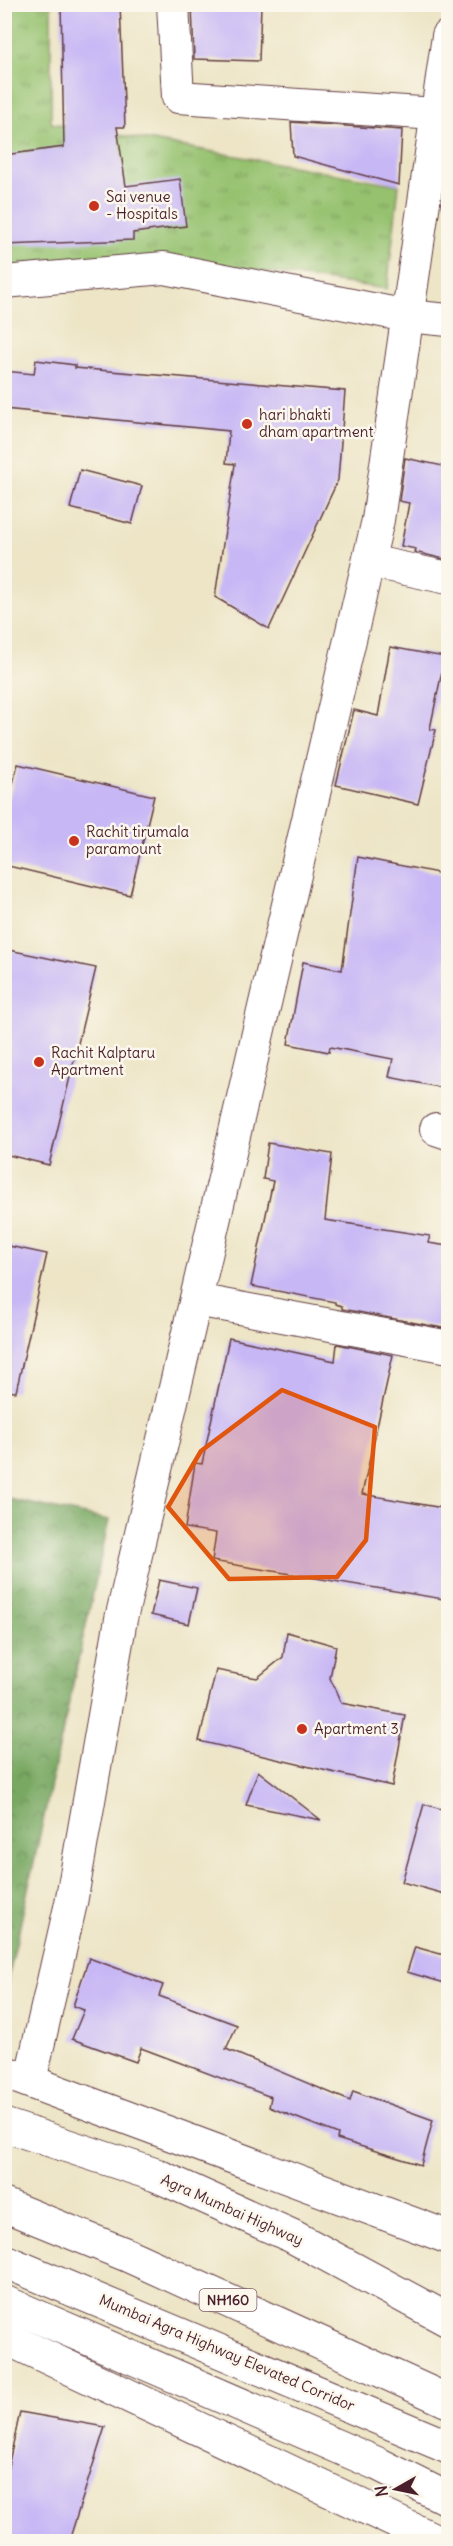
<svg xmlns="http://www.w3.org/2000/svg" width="453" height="2546" font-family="Delius,sans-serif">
	<defs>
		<pattern id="grass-tufts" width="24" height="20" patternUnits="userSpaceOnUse" patternTransform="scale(1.5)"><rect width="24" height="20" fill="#96c26f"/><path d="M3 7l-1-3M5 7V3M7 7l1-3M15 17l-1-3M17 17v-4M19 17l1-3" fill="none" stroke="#7c9d5b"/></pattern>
		<pattern id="forest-crowns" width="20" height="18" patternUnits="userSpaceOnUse" patternTransform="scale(1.5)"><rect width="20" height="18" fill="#78a862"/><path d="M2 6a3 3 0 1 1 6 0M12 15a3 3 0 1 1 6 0" fill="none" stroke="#648851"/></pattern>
	</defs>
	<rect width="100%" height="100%" fill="#fbf7ec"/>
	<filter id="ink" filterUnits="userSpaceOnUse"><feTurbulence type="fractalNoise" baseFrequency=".0167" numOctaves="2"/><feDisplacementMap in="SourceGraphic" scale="12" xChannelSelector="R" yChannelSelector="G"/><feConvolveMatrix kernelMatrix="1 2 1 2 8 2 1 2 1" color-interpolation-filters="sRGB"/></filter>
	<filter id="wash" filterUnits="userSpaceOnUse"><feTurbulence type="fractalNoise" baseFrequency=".008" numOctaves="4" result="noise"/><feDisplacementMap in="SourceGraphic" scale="24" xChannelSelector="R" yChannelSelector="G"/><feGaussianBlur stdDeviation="1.35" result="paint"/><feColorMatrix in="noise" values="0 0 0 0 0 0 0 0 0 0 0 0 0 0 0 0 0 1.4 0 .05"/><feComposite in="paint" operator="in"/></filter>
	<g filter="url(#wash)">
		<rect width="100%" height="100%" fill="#ede5c6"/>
		<path fill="url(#grass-tufts)" stroke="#70704d" stroke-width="1.5" d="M5,5H51V123L399,185L387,289L204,263L5,278Z"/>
		<path fill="url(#forest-crowns)" stroke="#616446" stroke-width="1.5" d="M4,1498L109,1520L5,1994H4Z"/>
		<g id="blocks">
			<g fill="#c8b7f5">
				<path d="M61,4H120L125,127H117L126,186L180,179L186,226L133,233V240L4,245V155L64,147Z"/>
				<path d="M192,4L261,6L259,61L194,59Z"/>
				<path d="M291,122L402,130L399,185L293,156Z"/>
				<path d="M36,360L75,365V368L345,391L338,480L269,629L215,597L235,464L226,463L229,431L4,409V371L34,374Z"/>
				<path d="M405,458L448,467V560L415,552L416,549L401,546L409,503L399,501Z"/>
				<path d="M80,470L142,486L132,524L70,508Z"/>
				<path d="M390,647L445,657L430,729L436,730L418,804L336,785L354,710L378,716Z"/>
				<path d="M18,764L154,796L130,895L4,865V818Z"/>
				<path d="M358,857L448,875V1089L389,1077L393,1059L330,1047L329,1052L288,1044L303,962L342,970Z"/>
				<path d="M9,950L96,968L49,1165L4,1154V970Z"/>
				<path d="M268,1143L332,1154L325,1220L430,1236L428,1243L448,1246V1329L342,1309V1306L335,1304V1302L251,1286L273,1181L263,1179Z"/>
				<path d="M4,1245L47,1254L16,1392L4,1391Z"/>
				<path d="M229,1338L335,1361L337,1344L393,1355L362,1494L448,1509V1569L443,1599L212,1561L216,1533L185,1528L195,1463L202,1464Z"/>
				<path d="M159,1580L197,1588L189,1624L151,1615Z"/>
				<path d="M287,1632L336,1646L330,1678L341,1703L405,1715L392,1786L199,1741L216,1670L257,1678L283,1657Z"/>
				<path d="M258,1771L321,1820L246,1805Z"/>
				<path d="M424,1804L448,1811V1895L402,1882Z"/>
				<path d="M415,1947L448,1956V1984L407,1972Z"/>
				<path d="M89,1958L163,1985L159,1996L237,2025L226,2049L350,2101L353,2091L433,2120L421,2165L337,2139L338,2134L269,2107L271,2097L141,2048L136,2062L72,2039L84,2010L73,2006Z"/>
				<path d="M20,2412L105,2427L69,2541H4V2485Z"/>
			</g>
		</g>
	</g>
	<g filter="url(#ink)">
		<use href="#blocks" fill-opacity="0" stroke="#623d42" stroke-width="1.5"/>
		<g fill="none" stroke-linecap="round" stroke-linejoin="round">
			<defs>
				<g id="minor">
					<path d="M173,4L178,97L436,114"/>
					<path d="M4,282L164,268L407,316L448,320"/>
					<path d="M369,561L448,578"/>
					<path d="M436,1129L448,1133"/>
					<path d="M196,1300L444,1346"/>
					<path d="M30,2081L71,1903L121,1619L378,520L448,36"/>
				</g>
				<g id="tertiary">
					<path d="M4,2072L448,2237"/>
					<path d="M4,2337L439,2542"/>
				</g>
				<g id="primary">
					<path d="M4,2125L156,2175L292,2236L448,2320"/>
					<path d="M4,2302L378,2464L448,2499"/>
				</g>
				<g id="motorway">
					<path d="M4,2205L127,2255L448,2401"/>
					<path d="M4,2261L448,2447"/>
				</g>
			</defs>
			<use href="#minor" stroke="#623d42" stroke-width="34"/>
			<use href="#tertiary" stroke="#623d42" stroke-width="35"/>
			<use href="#primary" stroke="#623d42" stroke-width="35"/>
			<use href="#motorway" stroke="#623d42" stroke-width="35"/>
			<use href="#minor" stroke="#fff" stroke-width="32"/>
			<use href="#tertiary" stroke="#fff" stroke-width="33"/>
			<use href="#primary" stroke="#fff" stroke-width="33"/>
			<use href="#motorway" stroke="#fff" stroke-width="33"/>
		</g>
	</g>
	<path fill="#e0560e" fill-opacity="0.2" stroke="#e0560e" stroke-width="4.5" stroke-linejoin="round" d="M282,1390L375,1427L366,1540L337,1577L229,1579L168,1507L201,1451Z"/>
	<g fill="#c8321e" stroke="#fbf7ec" stroke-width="2">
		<circle cx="94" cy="206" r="6"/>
		<circle cx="247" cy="424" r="6"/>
		<circle cx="74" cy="841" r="6"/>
		<circle cx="39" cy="1062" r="6"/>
		<circle cx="302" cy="1729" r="6"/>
	</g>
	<g text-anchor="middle" stroke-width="5" stroke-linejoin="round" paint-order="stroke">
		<rect fill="#fbf7ec" stroke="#7f6065" stroke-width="1.5" x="199.5" y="2289" width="57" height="22" rx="4.5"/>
		<g font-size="14" font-weight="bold" fill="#4a1f2b">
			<text x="228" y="2305">NH160</text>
		</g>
		<g font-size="15" fill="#4a1f2b" stroke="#fbf7ec" text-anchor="start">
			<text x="106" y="202">Sai venue<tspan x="106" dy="17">- Hospitals</tspan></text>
			<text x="259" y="420">hari bhakti<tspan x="259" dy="17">dham apartment</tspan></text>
			<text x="86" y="837">Rachit tirumala<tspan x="86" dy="17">paramount</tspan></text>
			<text x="51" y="1058">Rachit Kalptaru<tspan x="51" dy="17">Apartment</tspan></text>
			<text x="314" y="1734">Apartment 3</text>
		</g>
		<g font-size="15" fill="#4a1f2b" stroke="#fbf7ec">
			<text transform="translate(232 2210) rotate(24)" y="5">Agra Mumbai Highway</text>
			<text transform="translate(227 2353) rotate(23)" y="5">Mumbai Agra Highway Elevated Corridor</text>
		</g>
	</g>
	<rect width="453" height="2546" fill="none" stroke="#fbf7ec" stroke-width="24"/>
	<g transform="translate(396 2489) rotate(261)" stroke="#fbf7ec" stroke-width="4.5" paint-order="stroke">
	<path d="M0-4.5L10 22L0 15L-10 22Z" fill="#4a1f2b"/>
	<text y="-9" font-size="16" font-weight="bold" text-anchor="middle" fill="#4a1f2b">N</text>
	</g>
</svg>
